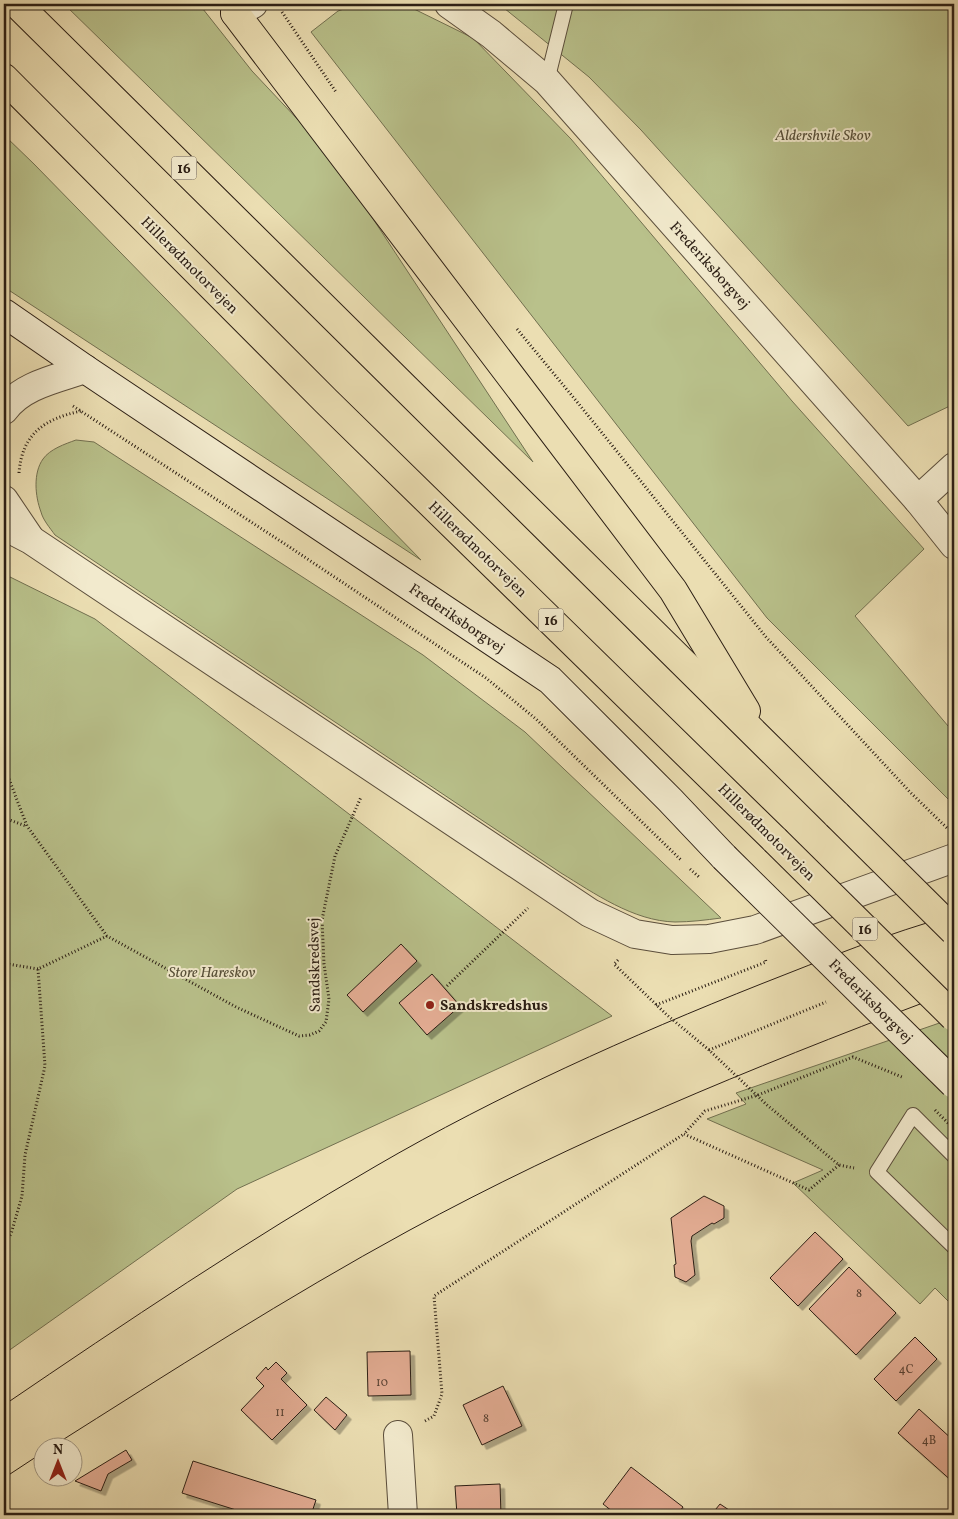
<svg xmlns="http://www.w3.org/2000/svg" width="958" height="1519" font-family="Vollkorn,serif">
	<defs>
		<filter id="shadow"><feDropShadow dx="4.5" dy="4.5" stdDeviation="0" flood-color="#0004"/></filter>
	</defs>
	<rect width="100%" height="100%" fill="#ebdeb2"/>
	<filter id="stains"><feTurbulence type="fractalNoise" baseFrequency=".004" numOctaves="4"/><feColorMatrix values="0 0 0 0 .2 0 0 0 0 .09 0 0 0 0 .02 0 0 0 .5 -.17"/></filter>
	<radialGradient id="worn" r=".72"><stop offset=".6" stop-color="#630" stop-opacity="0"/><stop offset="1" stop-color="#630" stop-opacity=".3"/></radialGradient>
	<g fill="#b9c18b" stroke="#727050">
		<path d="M64,4H199L252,71L331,155L533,462Z"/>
		<path d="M358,4H389L410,7L473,38L571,139L792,401L924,549L855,616L954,733V805L767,618L311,32L338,11Z"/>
		<path d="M499,4H954V404L908,426L641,130L589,77Z"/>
		<path d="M4,135L34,164L421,560L4,287Z"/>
		<path d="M76,440L94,442L423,655L525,732L721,918C706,920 690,922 675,922C633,921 594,893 561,873L55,535C50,528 43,520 41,512C35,496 33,473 43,459C50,449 65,444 76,440Z"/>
		<path d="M4,574L95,619L612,1016L237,1189L4,1354Z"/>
		<path d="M954,1018V1307L935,1288L920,1304L793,1183L823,1170L707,1119L746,1104L736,1093Z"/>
	</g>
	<g fill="#e4ad94" stroke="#2b1e14" filter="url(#shadow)">
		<path d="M401,944L417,961L363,1012L347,995Z"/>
		<path d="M432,974L460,1006L427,1035L399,1003Z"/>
		<path d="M704,1196L724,1206V1218L714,1224L712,1223L692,1236L691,1241L695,1275L686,1282L675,1277L674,1265L676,1264L671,1218Z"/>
		<path d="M815,1232L843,1259L798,1306L770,1278Z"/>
		<path d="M849,1267L896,1313L856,1355L809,1309Z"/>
		<path d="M915,1337L937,1359L896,1401L874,1379Z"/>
		<path d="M410,1351L411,1395L368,1396L367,1352Z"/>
		<path d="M276,1362L287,1373L281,1379L307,1405L272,1440L241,1410L264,1386L256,1378L266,1367L268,1370Z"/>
		<path d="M503,1386L522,1426L482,1445L463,1405Z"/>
		<path d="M326,1397L347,1415L335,1430L314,1410Z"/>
		<path d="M919,1409L954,1441V1483L898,1433Z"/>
		<path d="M126,1450L132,1460L108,1474L101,1491L75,1481Z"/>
		<path d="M193,1461L316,1500L311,1515H252L182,1493Z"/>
		<path d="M631,1467L683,1507L677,1515H617L603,1504Z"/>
		<path d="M500,1484L501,1515H457L455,1486Z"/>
		<path d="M720,1504L729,1510L725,1515H711Z"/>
	</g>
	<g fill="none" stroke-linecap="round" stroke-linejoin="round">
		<defs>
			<g id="lane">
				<path d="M547,81L566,4"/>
				<path d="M954,1156L913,1115L877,1172L954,1247"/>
			</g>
			<g id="street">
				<path d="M449,4L491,34L547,81L918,500L954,545"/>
				<path d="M235,13L253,4"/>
				<path d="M4,410C22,385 56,379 85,369"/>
				<path d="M4,500L29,537"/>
				<path d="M918,500L954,467"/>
				<path d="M4,526L31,540L590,913L635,934L672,940L709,939L755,930L954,858"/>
				<path d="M398,1435L403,1515"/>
			</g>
			<path id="secondary" d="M4,313L85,369L550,680L670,800L724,857"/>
			<g id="highway">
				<path d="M17,4L837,815"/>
				<path d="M235,13L673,590L746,711"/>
				<path d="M4,78L326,401L775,840"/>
			</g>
		</defs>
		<use href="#lane" stroke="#5b4e3c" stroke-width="16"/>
		<use href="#street" stroke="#5b4e3c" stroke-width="30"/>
		<use href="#secondary" stroke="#2b1e14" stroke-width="30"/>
		<use href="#highway" stroke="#2b1e14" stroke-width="30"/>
		<g stroke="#2b1e14" stroke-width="3" stroke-dasharray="1 2.5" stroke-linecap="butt">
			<path d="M282,12L336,92"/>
			<path d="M517,329L578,403L766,637L910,792L947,828"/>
			<path d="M73,406L288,546L486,678L536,719L681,860"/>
			<path d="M19,473C22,434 44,419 81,411"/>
			<path d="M4,766L27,826L107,936L236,1007L299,1036L310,1035L319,1031L326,1022L329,999L324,964L322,920L335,856L361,797"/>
			<path d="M4,818L26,826"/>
			<path d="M4,960L8,964L38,969"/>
			<path d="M618,960L614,964L667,1015L709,1050L767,1105L839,1165L854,1168"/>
			<path d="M447,986L528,908"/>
			<path d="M656,1005L766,962L765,958"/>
			<path d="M709,1050L826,1002"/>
			<path d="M839,1165L809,1190L684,1134L705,1111L758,1095L853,1057L902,1077"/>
			<path d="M4,1244L11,1234L22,1196L25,1155L45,1066L38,969L107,936"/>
			<path d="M425,1421L434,1416L442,1394L434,1296L684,1134"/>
		</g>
		<use href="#lane" stroke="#f2eacd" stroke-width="14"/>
		<use href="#street" stroke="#f2eacd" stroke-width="28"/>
		<use href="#secondary" stroke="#f2eacd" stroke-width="28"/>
		<use href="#highway" stroke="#ebdeb2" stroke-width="28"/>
		<g stroke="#2b1e14" stroke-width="1">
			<path d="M4,1405C126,1322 248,1240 376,1166C498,1095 630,1036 761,984C825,959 888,933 954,915"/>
			<path d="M53,1446C170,1372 287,1297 408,1231C575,1140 751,1068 928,1001L954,993"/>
			<path d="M4,1478L42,1453"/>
		</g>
		<defs>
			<path id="secondary-bridge" d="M724,857L954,1084"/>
			<g id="highway-bridge">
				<path d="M837,815L954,931"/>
				<path d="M775,840L954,1017"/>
			</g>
		</defs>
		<use href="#secondary-bridge" stroke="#2b1e14" stroke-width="30" stroke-linecap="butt"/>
		<use href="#highway-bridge" stroke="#2b1e14" stroke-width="30" stroke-linecap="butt"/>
		<g stroke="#2b1e14" stroke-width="3" stroke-dasharray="1 2.5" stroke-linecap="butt">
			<path d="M690,869L699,877"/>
			<path d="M935,1110L954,1129"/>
		</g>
		<use href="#secondary-bridge" stroke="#f2eacd" stroke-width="28"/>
		<use href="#highway-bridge" stroke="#ebdeb2" stroke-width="28"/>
	</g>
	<circle fill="#8f2418" stroke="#f2eacd" stroke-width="2" cx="430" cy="1005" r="5"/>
	<g text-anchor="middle" stroke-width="4" stroke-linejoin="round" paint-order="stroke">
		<g font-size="12" fill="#594234">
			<text x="859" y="1297">8</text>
			<text x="906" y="1373">4C</text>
			<text x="382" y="1386">10</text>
			<text x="280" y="1416">11</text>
			<text x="486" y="1422">8</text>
			<text x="929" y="1444">4B</text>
		</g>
		<g fill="#f2eacd" stroke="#675b4c" stroke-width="1">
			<rect x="171.5" y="156.5" width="25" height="23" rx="4"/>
			<rect x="538.5" y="608.5" width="25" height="23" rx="4"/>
			<rect x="852.5" y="917.5" width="25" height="23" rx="4"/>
		</g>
		<g font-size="14" font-weight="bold" fill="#2b1e14">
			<text x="184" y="173">16</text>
			<text x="551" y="625">16</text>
			<text x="865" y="934">16</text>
		</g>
		<g font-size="15" font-style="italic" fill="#564f38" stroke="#f2eacd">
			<text x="823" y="140">Aldershvile Skov</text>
			<text x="212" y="977">Store Hareskov</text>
		</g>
		<g font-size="15" fill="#2b1e14" stroke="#f2eacd">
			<text transform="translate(190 265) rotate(45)" y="5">Hillerødmotorvejen</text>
			<text transform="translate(710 265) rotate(48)" y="5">Frederiksborgvej</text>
			<text transform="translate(478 549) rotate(44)" y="5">Hillerødmotorvejen</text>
			<text transform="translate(457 618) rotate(34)" y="5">Frederiksborgvej</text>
			<text transform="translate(767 832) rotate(45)" y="5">Hillerødmotorvejen</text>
			<text transform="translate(314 965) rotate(-91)" y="5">Sandskredsvej</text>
			<text transform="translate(871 1001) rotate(45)" y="5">Frederiksborgvej</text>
		</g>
		<g font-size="15" font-weight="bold" fill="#2b1e14" stroke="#f2eacd" text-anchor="start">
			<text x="440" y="1010">Sandskredshus</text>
		</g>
	</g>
	<rect width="958" height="1519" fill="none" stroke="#ebdeb2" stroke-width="20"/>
	<rect x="5" y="5" width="948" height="1509" fill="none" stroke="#2b1e14" stroke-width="2.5"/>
	<rect x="10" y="10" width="938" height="1499" fill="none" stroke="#2b1e14"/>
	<g transform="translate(58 1462)"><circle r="24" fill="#f2eacd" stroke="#a29883"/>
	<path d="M0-4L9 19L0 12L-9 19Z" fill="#8f2418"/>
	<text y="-8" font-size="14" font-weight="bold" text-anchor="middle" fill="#2b1e14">N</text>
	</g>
	<rect width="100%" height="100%" filter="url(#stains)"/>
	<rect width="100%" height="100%" fill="url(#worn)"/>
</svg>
